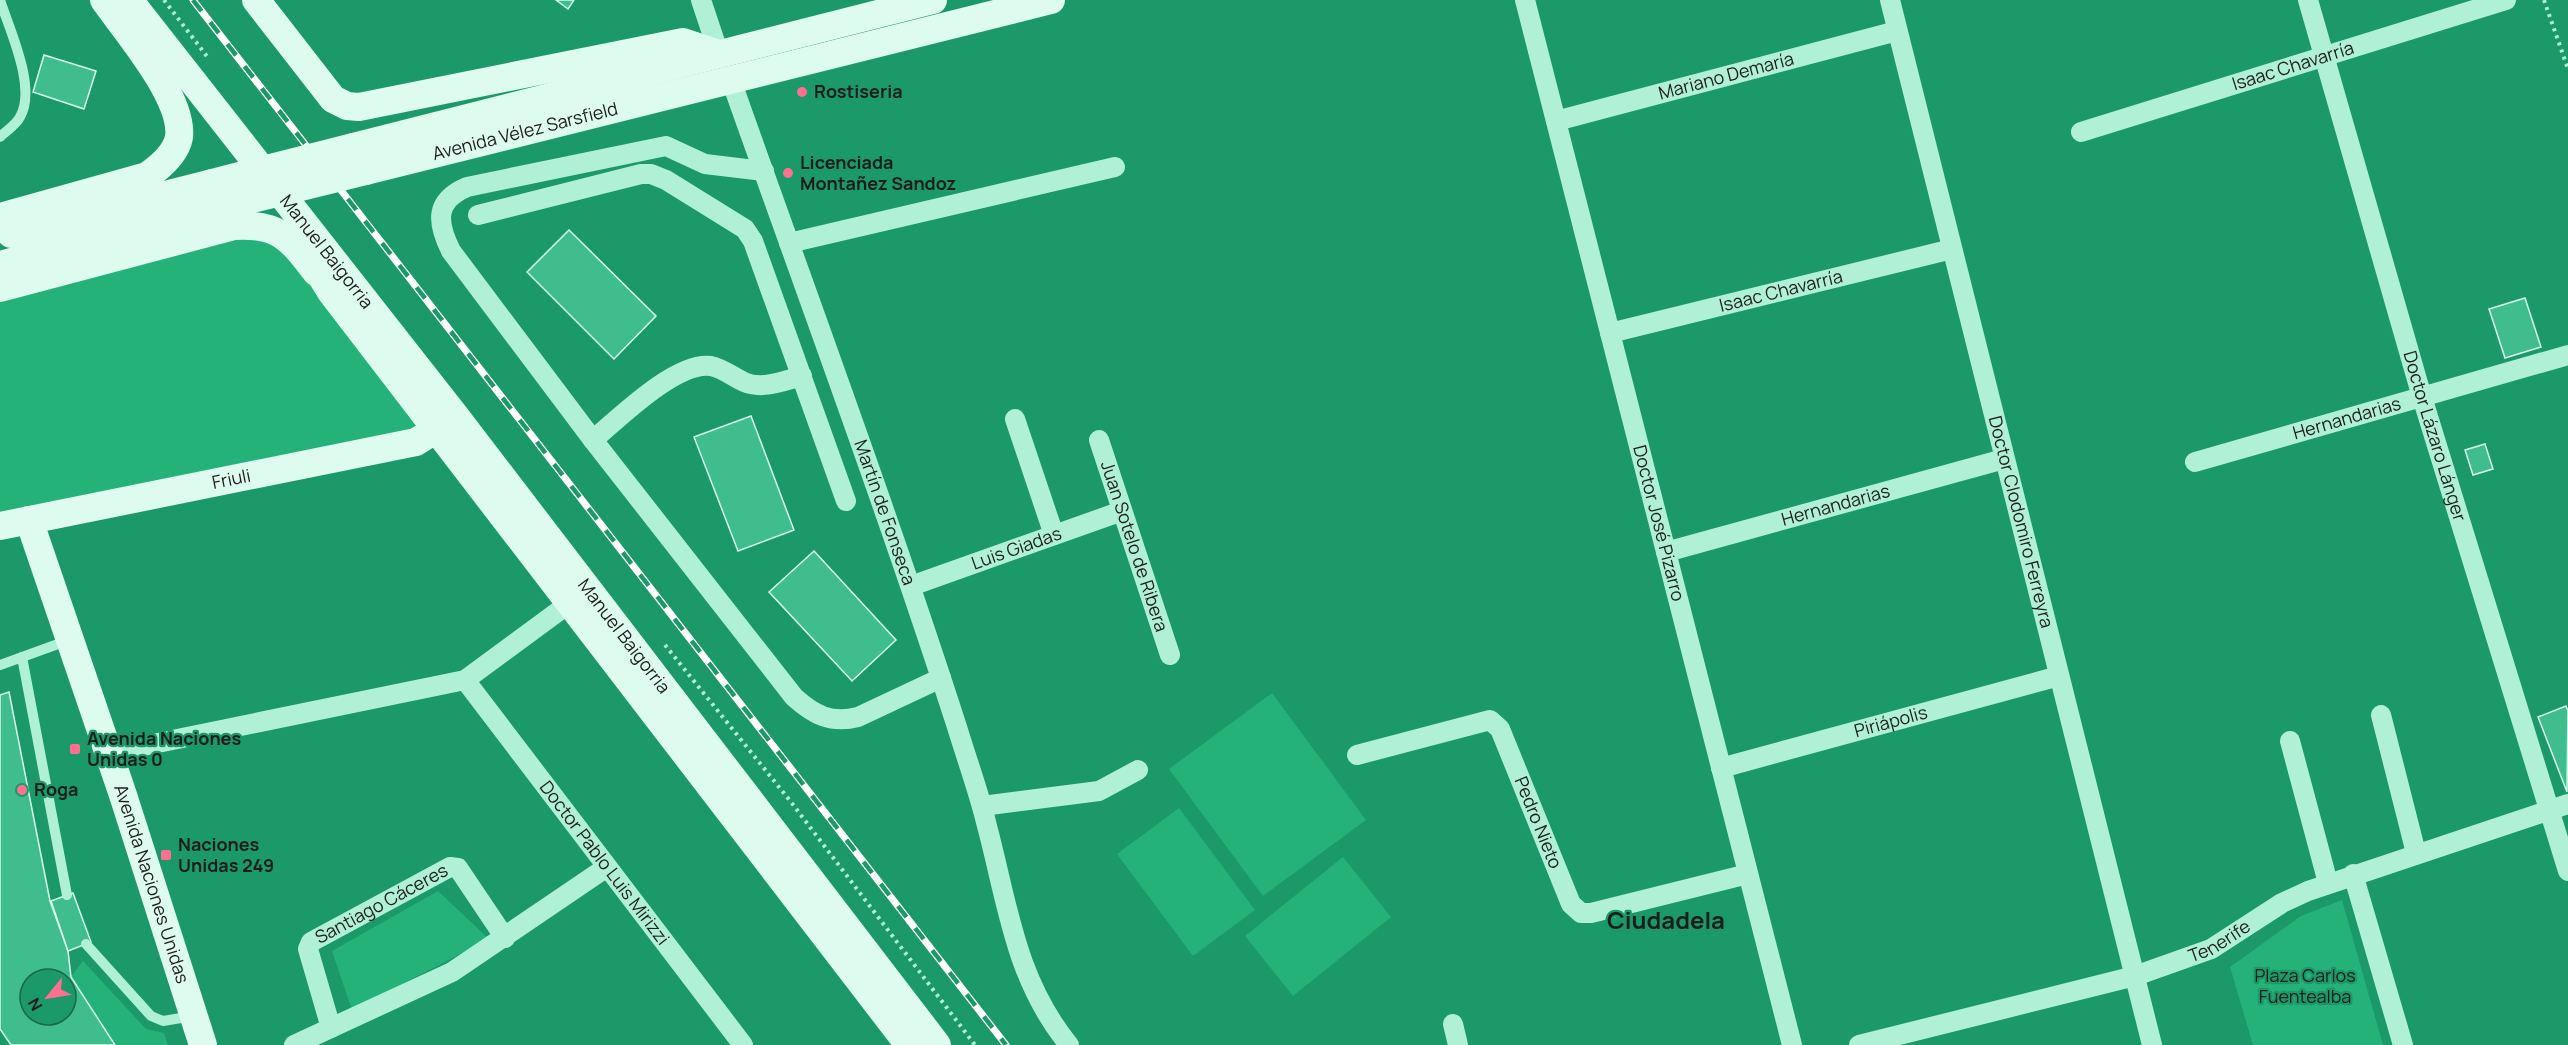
<svg xmlns="http://www.w3.org/2000/svg" width="2568" height="1045" font-family="Manrope,sans-serif">
	<rect width="100%" height="100%" fill="#1b9968"/>
	<g fill="#24b279">
		<path d="M267,227L438,428L0,526V288Z"/>
		<path d="M1272,693L1366,820L1263,896L1169,769Z"/>
		<path d="M1179,808L1255,910L1193,956L1117,854Z"/>
		<path d="M1343,857L1391,917L1293,996L1245,936Z"/>
		<path d="M438,891L489,939L352,1010L332,951Z"/>
		<path d="M2342,900L2383,1045H2253L2230,967L2301,916Z"/>
		<path d="M83,961L146,1029L164,1033L168,1045H115L71,977Z"/>
	</g>
	<g fill="#3fbd8c" stroke="#d7fbed" stroke-width="1.5" fill-rule="evenodd">
		<path d="M556,0H574L568,9Z"/>
		<path d="M44,55L96,71L84,109L33,92Z"/>
		<path d="M569,230L656,316L614,359L527,272Z"/>
		<path d="M2525,298L2541,347L2505,358L2489,309Z"/>
		<path d="M751,416L794,530L738,551L694,437Z"/>
		<path d="M2485,444L2493,469L2473,475L2465,450Z"/>
		<path d="M814,551L896,640L852,681L769,592Z"/>
		<path d="M9,692L50,901L68,951L71,977L115,1045H11L0,1029V695ZM30,979H66V1015H30Z"/>
		<path d="M2566,706L2568,711L2567,792L2538,717Z"/>
		<path d="M73,893L91,942L68,951L51,901Z"/>
	</g>
	<g fill="none" stroke-linecap="round" stroke-linejoin="round">
		<g stroke="#b0f0d6" stroke-width="4" stroke-dasharray="3 4.5" stroke-linecap="butt">
			<path d="M164,0L209,59"/>
			<path d="M2544,0L2568,69"/>
			<path d="M665,645L791,802L975,1045"/>
		</g>
		<g stroke="#b0f0d6" stroke-width="10">
			<path d="M0,137C6,131 16,125 20,117C37,88 10,31 0,0"/>
			<path d="M22,657L67,895"/>
			<path d="M0,665L69,640"/>
			<path d="M86,944L151,1016L163,1021L193,1016"/>
		</g>
		<g stroke="#b0f0d6" stroke-width="20">
			<path d="M701,0L719,54"/>
			<path id="s1" d="M1525,0L1792,1045"/>
			<path id="s2" d="M1890,0L2152,1045"/>
			<path id="s3" d="M2308,0L2422,397L2568,871"/>
			<path id="s4" d="M731,80C807,295 887,510 957,727C967,760 979,792 987,826C1008,905 1015,979 1069,1045"/>
			<path id="s5" d="M1556,121L1897,31"/>
			<path id="s6" d="M2081,132L2506,0"/>
			<path d="M764,171L705,164L666,146L467,187C434,201 437,223 451,251L593,440L794,697C814,715 831,724 858,717L941,678"/>
			<path d="M478,215L641,174H651L666,180L745,229L753,241L846,501"/>
			<path d="M789,243L1115,167"/>
			<path id="s7" d="M1610,333L1952,249"/>
			<path d="M1015,419L1054,535"/>
			<path d="M593,440C618,419 676,361 711,366C722,368 733,377 744,382C762,390 783,381 802,376"/>
			<path id="s8" d="M1099,440L1170,655"/>
			<path id="s9" d="M2195,462L2568,355"/>
			<path id="s10" d="M1666,552L2004,459"/>
			<path id="s11" d="M911,586L1122,511"/>
			<path id="s12" d="M465,680L743,1045"/>
			<path d="M2381,715L2416,853"/>
			<path d="M2290,741L2328,883"/>
			<path d="M109,753L465,680L571,602"/>
			<path id="s13" d="M1357,755L1490,720L1500,729L1571,904L1581,913H1591L1748,874"/>
			<path id="s14" d="M1721,768L2059,676"/>
			<path d="M982,806L1099,791L1138,770"/>
			<path d="M2353,874L2403,1045"/>
			<path d="M1453,1024L1458,1045"/>
			<path id="s15" d="M331,1028L308,949L311,942L450,867L458,868L505,938"/>
			<path d="M294,1045L452,972L607,867"/>
			<path id="s16" d="M1859,1045L2135,976L2211,949L2282,903L2308,891L2568,804"/>
		</g>
		<g stroke="#defbf0" stroke-width="28">
			<path id="s17" d="M129,0L456,417L937,1045"/>
			<path d="M256,0L333,99L347,106L359,107L683,42L719,54"/>
			<path d="M353,147L933,0"/>
			<path id="s18" d="M366,171L1051,0"/>
			<path d="M0,217L147,176C160,167 176,154 179,137C184,98 126,31 104,0"/>
			<path d="M11,234L212,183"/>
			<path d="M310,258L331,292L909,1045"/>
			<path d="M0,265L220,207"/>
			<path d="M0,288L234,226C279,223 290,238 316,272"/>
			<path id="s19" d="M29,520L123,795L203,1045"/>
			<path id="s20" d="M0,526L416,442L438,428"/>
		</g>
		<defs>
			<path id="rail" d="M193,0L1006,1045"/>
		</defs>
		<use href="#rail" stroke="#fff" stroke-width="7"/>
		<use href="#rail" stroke="#1b9968" stroke-width="4.5" stroke-dasharray="14" stroke-linecap="butt"/>
		<g stroke="#defbf0" stroke-width="28">
			<path d="M212,183L353,147"/>
			<path d="M220,207L366,171"/>
		</g>
	</g>
	<g fill="#ff6f92" stroke="#1b9968" stroke-width="2">
		<circle cx="802" cy="92" r="6"/>
		<circle cx="788" cy="173" r="6"/>
		<rect x="69" y="743" width="12" height="12" rx="3"/>
		<circle cx="22" cy="790" r="6"/>
		<rect x="160" y="849" width="12" height="12" rx="3"/>
	</g>
	<g text-anchor="middle" stroke-width="4.5" stroke-linejoin="round" paint-order="stroke">
		<g font-size="18" fill="#1d1d1d" stroke="#1b9968">
			<text dy="6" stroke="none"><textPath href="#s6" startOffset="222">Isaac Chavarría</textPath></text>
			<text dy="6" stroke="none"><textPath href="#s5" startOffset="176">Mariano Demaría</textPath></text>
			<text dy="6" stroke="none"><textPath href="#s18" startOffset="164">Avenida Vélez Sarsfield</textPath></text>
			<text dy="6" stroke="none"><textPath href="#s17" startOffset="320">Manuel Baigorria</textPath></text>
			<text dy="6" stroke="none"><textPath href="#s7" startOffset="176">Isaac Chavarría</textPath></text>
			<text dy="6" stroke="none"><textPath href="#s9" startOffset="158">Hernandarias</textPath></text>
			<text dy="6" stroke="none"><textPath href="#s3" startOffset="454">Doctor Lázaro Lánger</textPath></text>
			<text dy="6" stroke="none"><textPath href="#s20" startOffset="236">Friuli</textPath></text>
			<text dy="6" stroke="none"><textPath href="#s10" startOffset="176">Hernandarias</textPath></text>
			<text dy="6" stroke="none"><textPath href="#s4" startOffset="459">Martín de Fonseca</textPath></text>
			<text dy="6" stroke="none"><textPath href="#s1" startOffset="540">Doctor José Pizarro</textPath></text>
			<text dy="6" stroke="none"><textPath href="#s2" startOffset="538">Doctor Clodomiro Ferreyra</textPath></text>
			<text dy="6" stroke="none"><textPath href="#s8" startOffset="112">Juan Sotelo de Ribera</textPath></text>
			<text dy="6" stroke="none"><textPath href="#s11" startOffset="112">Luis Giadas</textPath></text>
			<text dy="6" stroke="none"><textPath href="#s17" startOffset="806">Manuel Baigorria</textPath></text>
			<text dy="6" stroke="none"><textPath href="#s14" startOffset="176">Piriápolis</textPath></text>
			<text dy="6" stroke="none"><textPath href="#s13" startOffset="252">Pedro Nieto</textPath></text>
			<text dy="6" stroke="none"><textPath href="#s12" startOffset="230">Doctor Pablo Luis Mirizzi</textPath></text>
			<text dy="6" stroke="none"><textPath href="#s19" startOffset="384">Avenida Naciones Unidas</textPath></text>
			<text dy="6" stroke="none"><textPath href="#s15" startOffset="170">Santiago Cáceres</textPath></text>
			<text dy="6" stroke="none"><textPath href="#s16" startOffset="376">Tenerife</textPath></text>
		</g>
		<g font-size="18" font-weight="bold" fill="#1d1d1d" stroke="#1b9968" text-anchor="start">
			<text x="814" y="98">Rostiseria</text>
			<text x="800" y="169">Licenciada<tspan x="800" dy="21">Montañez Sandoz</tspan></text>
			<text x="87" y="745">Avenida Naciones<tspan x="87" dy="21">Unidas 0</tspan></text>
			<text x="34" y="796">Roga</text>
			<text x="178" y="851">Naciones<tspan x="178" dy="21">Unidas 249</tspan></text>
		</g>
		<g font-size="18" fill="#1b1d1c" stroke="#1b9968">
			<text x="2305" y="982">Plaza Carlos<tspan x="2305" dy="21">Fuentealba</tspan></text>
		</g>
		<g font-size="24" font-weight="bold" fill="#1d1d1d" stroke="#1b9968">
			<text x="1666" y="929">Ciudadela</text>
		</g>
	</g>
	<g transform="translate(48 997) rotate(240)"><circle r="28" fill="#1b9968" stroke="#1c674a" stroke-width="1.5"/>
	<path d="M0-4.5L10 22L0 15L-10 22Z" fill="#ff6f92"/>
	<text y="-9" font-size="16" font-weight="bold" text-anchor="middle" fill="#1d1d1d">N</text>
	</g>
</svg>
